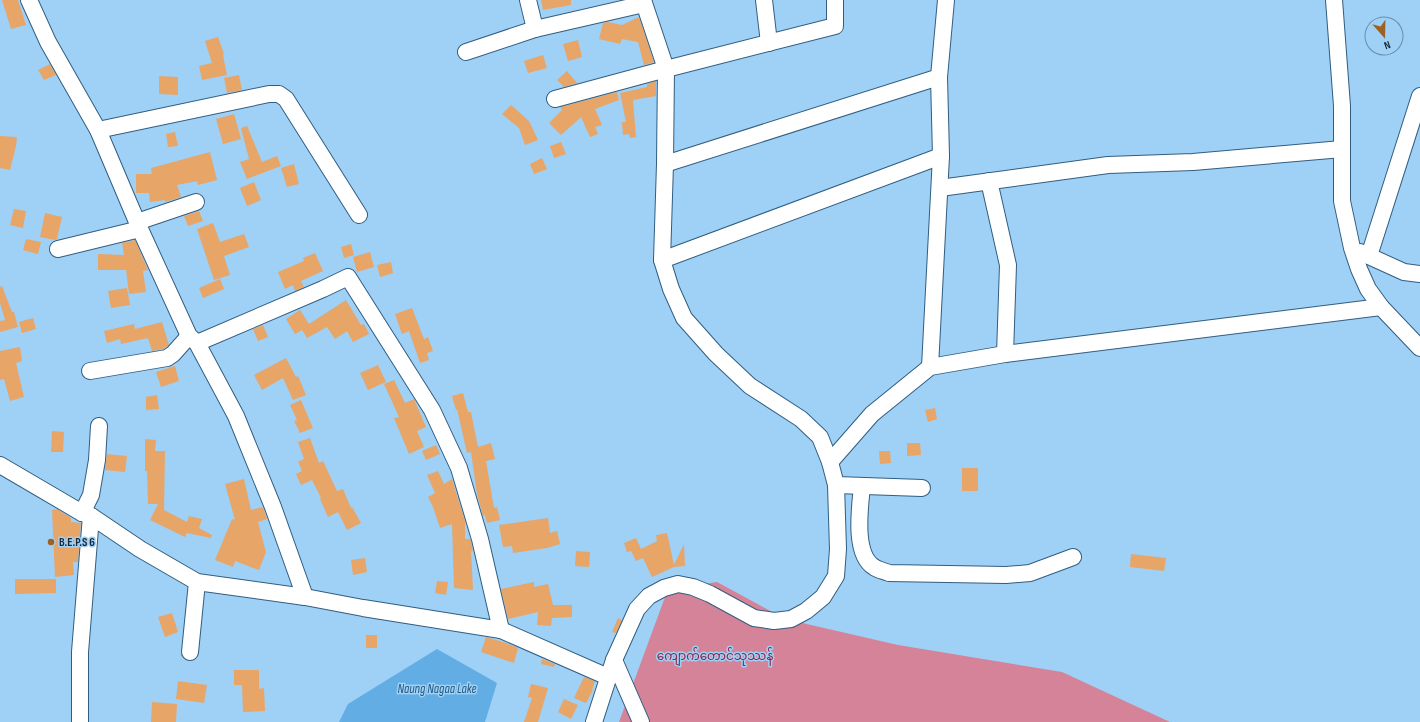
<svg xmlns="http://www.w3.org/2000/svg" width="1420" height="722" font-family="'Sofia Sans Condensed','Noto Sans Myanmar',sans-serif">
	<rect width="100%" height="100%" fill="#9fd0f6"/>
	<path fill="#d48398" d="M717,582L785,619L898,645L1062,672L1170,722H619L668,589Z"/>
	<path fill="#63ade5" d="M437,649L497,683L485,722H339L348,704Z"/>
	<g fill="#e7a568">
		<path d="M2,0H18L26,25L11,29Z"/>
		<path d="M541,0H571V5L543,10Z"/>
		<path d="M639,17L654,62L644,65L638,42L622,39L620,44L599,39L603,23L608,22L622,25Z"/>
		<path d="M218,37L224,54L223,55L227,75L202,80L199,66L212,63L205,41Z"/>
		<path d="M578,40L582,57L568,61L563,44Z"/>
		<path d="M543,55L547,68L528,73L524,61Z"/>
		<path d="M50,64L56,75L44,80L38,70Z"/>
		<path d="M567,71L577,83L564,87L557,80Z"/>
		<path d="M239,75L242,90L227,93L224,78Z"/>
		<path d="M159,76L178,77V95L159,94Z"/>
		<path d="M656,81V96L633,100L636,137L630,138L629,134L623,135L622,122H626L620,93L647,87V84Z"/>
		<path d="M617,92L619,100L595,109L602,125L595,127L598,134L590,137L581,117L561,135L549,123L562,110L560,107Z"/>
		<path d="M511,105L529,121L538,140L525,145L519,128L502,114Z"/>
		<path d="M234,114L241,139L223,144L216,119Z"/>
		<path d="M247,126L262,162L277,156L281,166L247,179L240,162L249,159L241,128Z"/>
		<path d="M175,132L178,146L168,147L166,134Z"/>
		<path d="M0,136L17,137L16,146L10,170L0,168Z"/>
		<path d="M561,142L566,154L554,158L550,146Z"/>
		<path d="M210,152L217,180L198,185L197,181L177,185L181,197L165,202V200L150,202L149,193H136V174H152L151,168Z"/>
		<path d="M542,158L547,169L534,174L530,164Z"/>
		<path d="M294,164L299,184L287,187L281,168Z"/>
		<path d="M254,182L261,200L247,206L240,188Z"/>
		<path d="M14,209L26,211L23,228L10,225Z"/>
		<path d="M199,211L203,221L188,226L184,216Z"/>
		<path d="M45,213L62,217L57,239L55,240L40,237Z"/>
		<path d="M213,223L220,242L244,234L249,247L224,256L230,275L214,280L197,229Z"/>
		<path d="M26,239L41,242L38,254L23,250Z"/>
		<path d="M135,240L148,270L143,271L146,292L129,294L126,270H98V254L124,255L122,243Z"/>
		<path d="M351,244L354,255L344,258L341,247Z"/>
		<path d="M370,252L374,267L357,272L353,257Z"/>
		<path d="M315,253L323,271L301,281L304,287L295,291L293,285L285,289L278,272L304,261L303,258Z"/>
		<path d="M391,262L393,273L380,277L377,265Z"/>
		<path d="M220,279L224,289L203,298L199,288Z"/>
		<path d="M2,286L12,312H14L18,327L0,332V321L5,320L0,303V287Z"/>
		<path d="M127,288L130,305L111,308L108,291Z"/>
		<path d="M346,300L361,325L364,324L369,334L353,342L347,331L335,339L327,327L307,338L302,330L295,334L286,319L300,310L309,324Z"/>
		<path d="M412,308L424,339L428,337L433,351L427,353L429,360L420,363L409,331L402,334L395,314Z"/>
		<path d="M33,318L36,329L22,333L19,322Z"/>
		<path d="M162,322L169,345L163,349L152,351L148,338L121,344L120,339L107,343L104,331L134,324L135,329Z"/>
		<path d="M263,325L268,337L258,341L253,329Z"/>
		<path d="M20,347L22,361L16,363L24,397L10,401L4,379L0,380V351Z"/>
		<path d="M286,358L296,377L298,376L306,395L293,400L283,378L262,390L254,375Z"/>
		<path d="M378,365L386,382L368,390L360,373Z"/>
		<path d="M175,366L179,381L161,387L156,372Z"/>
		<path d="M394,380L405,403L414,399L426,427L417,431L424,447L409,454L394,418L399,417L384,384Z"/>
		<path d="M463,393L468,412H471L478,447L491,443L495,459L486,461L494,508L497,507L500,520L487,523L485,515L483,516L477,494L471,452L467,453L457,409L456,410L452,396Z"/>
		<path d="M157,395L159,409L146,410V397Z"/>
		<path d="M301,400L313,428L300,433L294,421L297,420L290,405Z"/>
		<path d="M935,408L937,419L928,422L925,410Z"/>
		<path d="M52,431L64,432L63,452H51Z"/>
		<path d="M310,438L319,463L323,461L337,491L343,489L351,508L352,507L361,523L347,530L338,512L328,517L320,499L321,498L312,480L301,485L296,474L302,471L298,462L304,459L298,442Z"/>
		<path d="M145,439L156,440L155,451H165L164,510L187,522L189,516L202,519L199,528L212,535L211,538L187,533L185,537L150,520L158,504H148L147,471H145Z"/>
		<path d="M907,443H920L921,455L907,456Z"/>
		<path d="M436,445L440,454L426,460L422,451Z"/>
		<path d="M879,451H890L891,463L880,464Z"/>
		<path d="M107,454L127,456L125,472L105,470Z"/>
		<rect x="962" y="468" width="16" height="23"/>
		<path d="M438,471L444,484L452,479L465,521V539H470L471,541L473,551H471L473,590L454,588L452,524L440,528L433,507L428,497L435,493L427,475Z"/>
		<path d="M244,479L251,510L263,507L267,519L258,522L266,552L259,570L235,561L233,567L215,560L232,519L235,520L225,484Z"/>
		<path d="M57,509L71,518V522L81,523L78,562H73L74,575L55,577L52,510Z"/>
		<path d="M548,518L550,533L557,531L560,544L547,548L513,553L512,546L503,547L499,525Z"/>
		<path d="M667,533L674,565L684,544L685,566L674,567L652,577L643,558L636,561L631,551L627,552L624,543L636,538L641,549L657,541L656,535Z"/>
		<path d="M576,551L590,552L589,567L575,566Z"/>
		<path d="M1131,554L1166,558L1164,571L1130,567Z"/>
		<path d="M365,558L367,572L353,575L351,560Z"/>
		<path d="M15,579H56V593L15,594Z"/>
		<path d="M437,581L448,582L446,595L435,593Z"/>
		<path d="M534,582V587L548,584L553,605H572V617L552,618L551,626L537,625L538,612L508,619L501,589Z"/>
		<path d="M172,613L178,632L165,637L158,617Z"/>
		<path d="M618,618L622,620L616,633L612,632Z"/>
		<rect x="366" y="635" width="11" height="13"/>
		<path d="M486,637L506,643L518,648L514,663L481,652Z"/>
		<path d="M542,659L555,664L554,667L541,664Z"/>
		<path d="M234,670H259V689L264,688L265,711L243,712L242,685H234Z"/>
		<path d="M584,677L595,681L592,690H593L586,703L574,698Z"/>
		<path d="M178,681L207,685L204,703L176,699Z"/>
		<path d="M531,684L548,688L538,722H524L532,698L528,697Z"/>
		<path d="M564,699L578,705L571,719L558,712Z"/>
		<path d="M152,702L177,704L176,722H151Z"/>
	</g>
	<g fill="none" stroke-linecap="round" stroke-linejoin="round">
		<defs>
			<g id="minor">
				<path d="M29,0L48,42L98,130L140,229L189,336L197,343L236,416L273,507L305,597"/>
				<path d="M528,0L535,29"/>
				<path d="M764,0L769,43"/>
				<path d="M1334,0L1342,106V201L1352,248L1359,269L1368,289L1381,307L1420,348"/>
				<path d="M466,52L535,29L644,4"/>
				<path d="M555,99L666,69L835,26V0"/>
				<path d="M98,130L269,94H279L286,99L359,215"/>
				<path d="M665,164L939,77"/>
				<path d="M989,181L1008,265L1005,354"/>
				<path d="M940,188L1108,165L1193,162L1342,149"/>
				<path d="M137,222L196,202"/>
				<path d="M58,249L140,229"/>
				<path d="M1360,252L1404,272L1420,274"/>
				<path d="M1369,256L1420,96"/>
				<path d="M662,260L941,156"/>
				<path d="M197,343L323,289L348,277L432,410L459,468L480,539L501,630"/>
				<path d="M930,367L941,156L939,77L946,0"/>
				<path d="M90,371L167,358L173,354L189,336"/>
				<path d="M830,462L872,414L930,367L1005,354L1381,307"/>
				<path d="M0,465L82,513L91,516L140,549L197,582L305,597L363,608L501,630L608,677"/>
				<path d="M836,485L922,488"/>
				<path d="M862,486C860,507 853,554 874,567C878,570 884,571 889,573L1006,575L1030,573L1073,557"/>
				<path d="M82,513L91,495L97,460L99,426"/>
				<path d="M190,652L197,582"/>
				<path d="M614,660L641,722"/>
				<path d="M80,722V652L91,516"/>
				<path d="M594,722L614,660L637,609L649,596L664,588L678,584L693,587L710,594L754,618L774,621L791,619L806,611L823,597L836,576L838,549L836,485L830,462L820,437L801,419L750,386L716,354L684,318L671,289L662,260L665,164L666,69L643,0"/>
			</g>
		</defs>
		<use href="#minor" stroke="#315e80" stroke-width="18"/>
		<use href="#minor" stroke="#fff" stroke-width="16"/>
	</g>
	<circle fill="#9d6123" stroke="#9fd0f6" stroke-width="1.5" cx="51" cy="542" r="4"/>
	<g text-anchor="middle" stroke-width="3" stroke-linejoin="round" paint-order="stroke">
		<g font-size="12" font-weight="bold" fill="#182b3a" stroke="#9fd0f6" text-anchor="start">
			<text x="59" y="546">B.E.P.S 6</text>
		</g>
		<g font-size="12" fill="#892349" stroke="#9fd0f6">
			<text x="715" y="660">ကျောက်တောင်သုဿန်</text>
		</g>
		<g font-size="13" font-style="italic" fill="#245a7f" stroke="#9fd0f6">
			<text x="437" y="693">Naung Nagaa Lake</text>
		</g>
	</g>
	<g transform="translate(1384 36) rotate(160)"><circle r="19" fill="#9fd0f6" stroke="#698eab"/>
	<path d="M0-3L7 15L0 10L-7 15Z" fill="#9d6123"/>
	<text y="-6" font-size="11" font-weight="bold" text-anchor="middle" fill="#182b3a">N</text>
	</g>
</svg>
